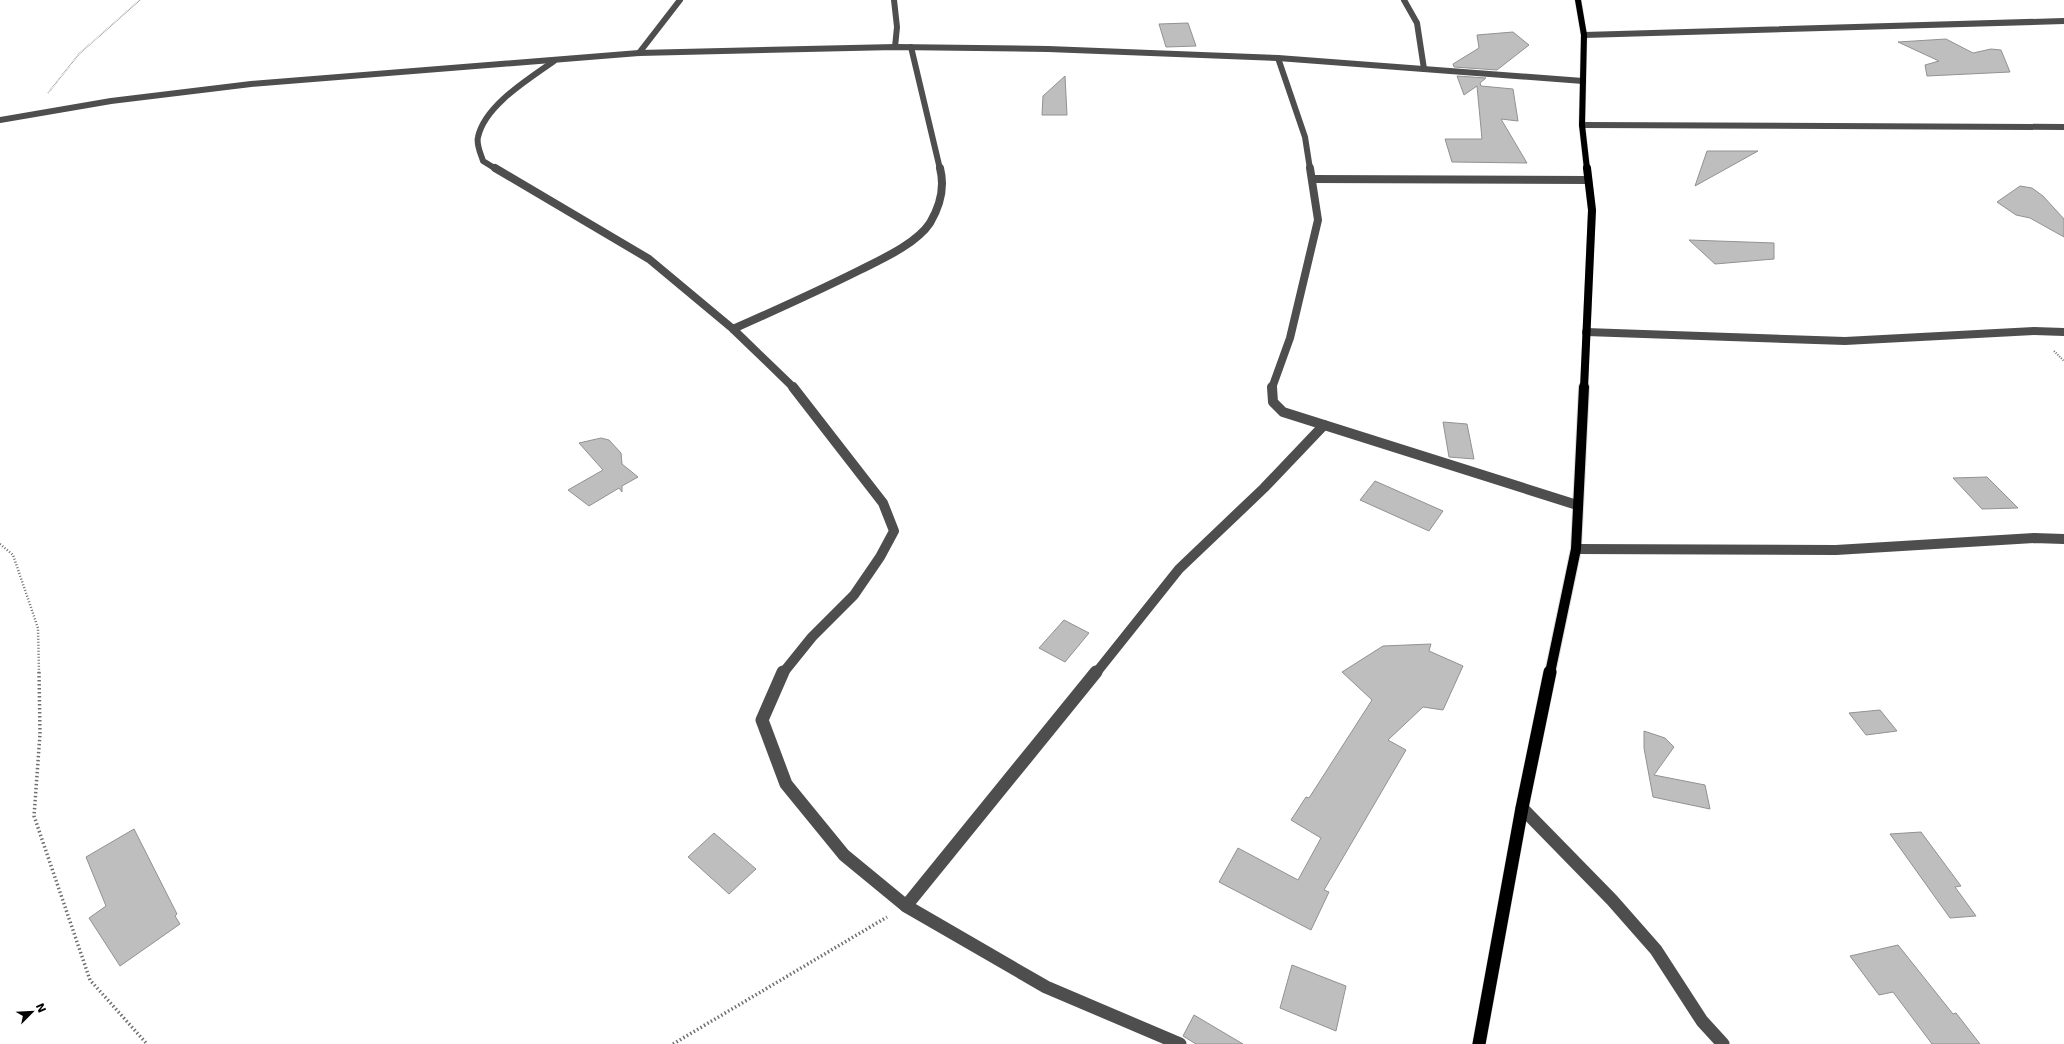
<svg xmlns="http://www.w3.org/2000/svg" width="2064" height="1044" font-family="'DejaVu Sans',sans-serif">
	<rect width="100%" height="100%" fill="#fff"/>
	<g fill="#bebebe" stroke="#929292">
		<path d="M1188,23L1196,46L1166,47L1159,24Z"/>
		<path d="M1513,32L1529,45L1497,70L1454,67L1453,64L1479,48L1477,35Z"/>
		<path d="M1946,39L1973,53L1991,49L2001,50L2010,72L1927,76L1925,65L1939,61L1898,42Z"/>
		<path d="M1065,76L1067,115H1042L1043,96Z"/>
		<path d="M1457,76L1486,78L1480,83L1481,86L1513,89L1518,121L1501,119L1527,163L1452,162L1445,139H1482L1477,86L1464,95Z"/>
		<path d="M1707,151H1758L1695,186Z"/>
		<path d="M2020,186L2032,188L2043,196L2064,219V237L2030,218L2016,215L1997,202Z"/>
		<path d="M1689,240L1774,243V259L1715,264Z"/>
		<path d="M1443,422L1467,424L1474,459L1449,457Z"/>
		<path d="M601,438L609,440L621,453L622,464L638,477L622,486V492L619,488L589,506L568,490L603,470L579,443Z"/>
		<path d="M1987,477L2018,508L1982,509L1953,478Z"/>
		<path d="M1375,481L1443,511L1429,531L1360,500Z"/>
		<path d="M1064,620L1089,633L1065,662L1039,648Z"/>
		<path d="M1431,644L1429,651L1463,666L1443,710L1423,707L1388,740L1406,750L1324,890L1329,892L1311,930L1219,882L1238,848L1298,880L1321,838L1291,820L1306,797L1309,798L1372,700L1342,672L1383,646Z"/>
		<path d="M1880,710L1897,731L1866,735L1849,713Z"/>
		<path d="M1644,731L1665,738L1674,747L1654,775L1705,785L1710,809L1653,797L1644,748Z"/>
		<path d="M134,829L177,914L175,916L180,924L120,966L89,918L106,906L86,857Z"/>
		<path d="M1921,832L1961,886L1955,887L1976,916L1950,918L1890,834Z"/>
		<path d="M714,833L756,869L729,894L688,857Z"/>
		<path d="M1898,945L1953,1014L1956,1013L1980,1044H1932L1893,992L1879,995L1850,956Z"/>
		<path d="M1292,965L1346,986L1336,1031L1280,1008Z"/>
		<path d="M1194,1015L1243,1044H1196L1183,1036Z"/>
	</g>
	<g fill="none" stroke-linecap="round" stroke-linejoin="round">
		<defs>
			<path id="major-far3" d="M1578,0L1584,35L1582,125L1587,169"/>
			<path id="major-far2" d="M1584,388L1592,210L1587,168"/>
			<path id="major-far1" d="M1550,673L1576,549L1584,387"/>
			<path id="major" d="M1479,1044L1522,808L1550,672"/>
		</defs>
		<use href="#major-far3" stroke="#dbdbdb" stroke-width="7"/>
		<use href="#major-far2" stroke="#dbdbdb" stroke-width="8"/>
		<use href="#major-far1" stroke="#dbdbdb" stroke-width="12"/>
		<use href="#major" stroke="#dbdbdb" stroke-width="14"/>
		<path stroke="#707070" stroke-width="1.5" stroke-dasharray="0.5 1" stroke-linecap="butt" d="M48,93L79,54L140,0"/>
		<path stroke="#707070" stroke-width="2" stroke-dasharray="1 1.5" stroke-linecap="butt" d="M2054,351L2064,361"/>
		<path stroke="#707070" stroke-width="2.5" stroke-dasharray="1 2" stroke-linecap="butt" d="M0,544L13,555L38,628L39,673"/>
		<g stroke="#707070" stroke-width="3.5" stroke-dasharray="1.5 2.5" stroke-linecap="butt">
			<path d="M39,672L40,734L34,816L90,980L147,1044"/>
			<path d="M673,1044L887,917"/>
		</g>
		<g stroke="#4e4e4e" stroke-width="6">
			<path d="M894,0L897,27L895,47"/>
			<path d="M1404,0L1417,23L1424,69"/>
			<path d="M1584,35L2064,21"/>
			<path d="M911,47L940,169"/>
			<path d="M639,53L680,0"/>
			<path d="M1278,58L1305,137L1310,169"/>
			<path d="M0,120L111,101L251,84L639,53L895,47L1048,49L1278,58L1583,81"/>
			<path d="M1582,125L2064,127"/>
			<path d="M496,169L483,161C481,154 476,145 478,137C485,105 529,79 554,61"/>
		</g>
		<g stroke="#4e4e4e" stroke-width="8">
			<path d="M495,168L649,259L733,329L794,388"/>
			<path d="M1312,179L1588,180"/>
			<path d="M733,329C776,310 818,291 860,270C882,259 916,244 930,223C940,206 945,187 940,168"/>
			<path d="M1586,332L1845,341L2034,331L2064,332"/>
			<path d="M1272,388L1290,338L1318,220L1310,168"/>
		</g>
		<g stroke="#4e4e4e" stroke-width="10">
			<path d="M1272,387L1273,402L1283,412L1577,505"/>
			<path d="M1576,549L1836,550L2034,538L2064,539"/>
			<path d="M783,673L812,637L854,595L880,557L894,531L883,503L793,387"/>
			<path d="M1096,673L1179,569L1264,488L1324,425"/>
		</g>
		<g stroke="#4e4e4e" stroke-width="13">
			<path d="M783,672L762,720L786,784L844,855L906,906L1046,987L1180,1044"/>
			<path d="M1522,808L1612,900L1656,950L1702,1021L1723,1044"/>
			<path d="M906,906L1096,672"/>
		</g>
		<use href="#major-far3" stroke="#000" stroke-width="6"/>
		<use href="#major-far2" stroke="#000" stroke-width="8"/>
		<use href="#major-far1" stroke="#000" stroke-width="10"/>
		<use href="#major" stroke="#000" stroke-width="13"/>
	</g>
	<g transform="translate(32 1012) rotate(66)" stroke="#ffffff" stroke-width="3" paint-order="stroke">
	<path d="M0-3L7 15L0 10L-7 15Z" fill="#000000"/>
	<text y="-6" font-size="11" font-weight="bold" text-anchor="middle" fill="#000000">N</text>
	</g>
</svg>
